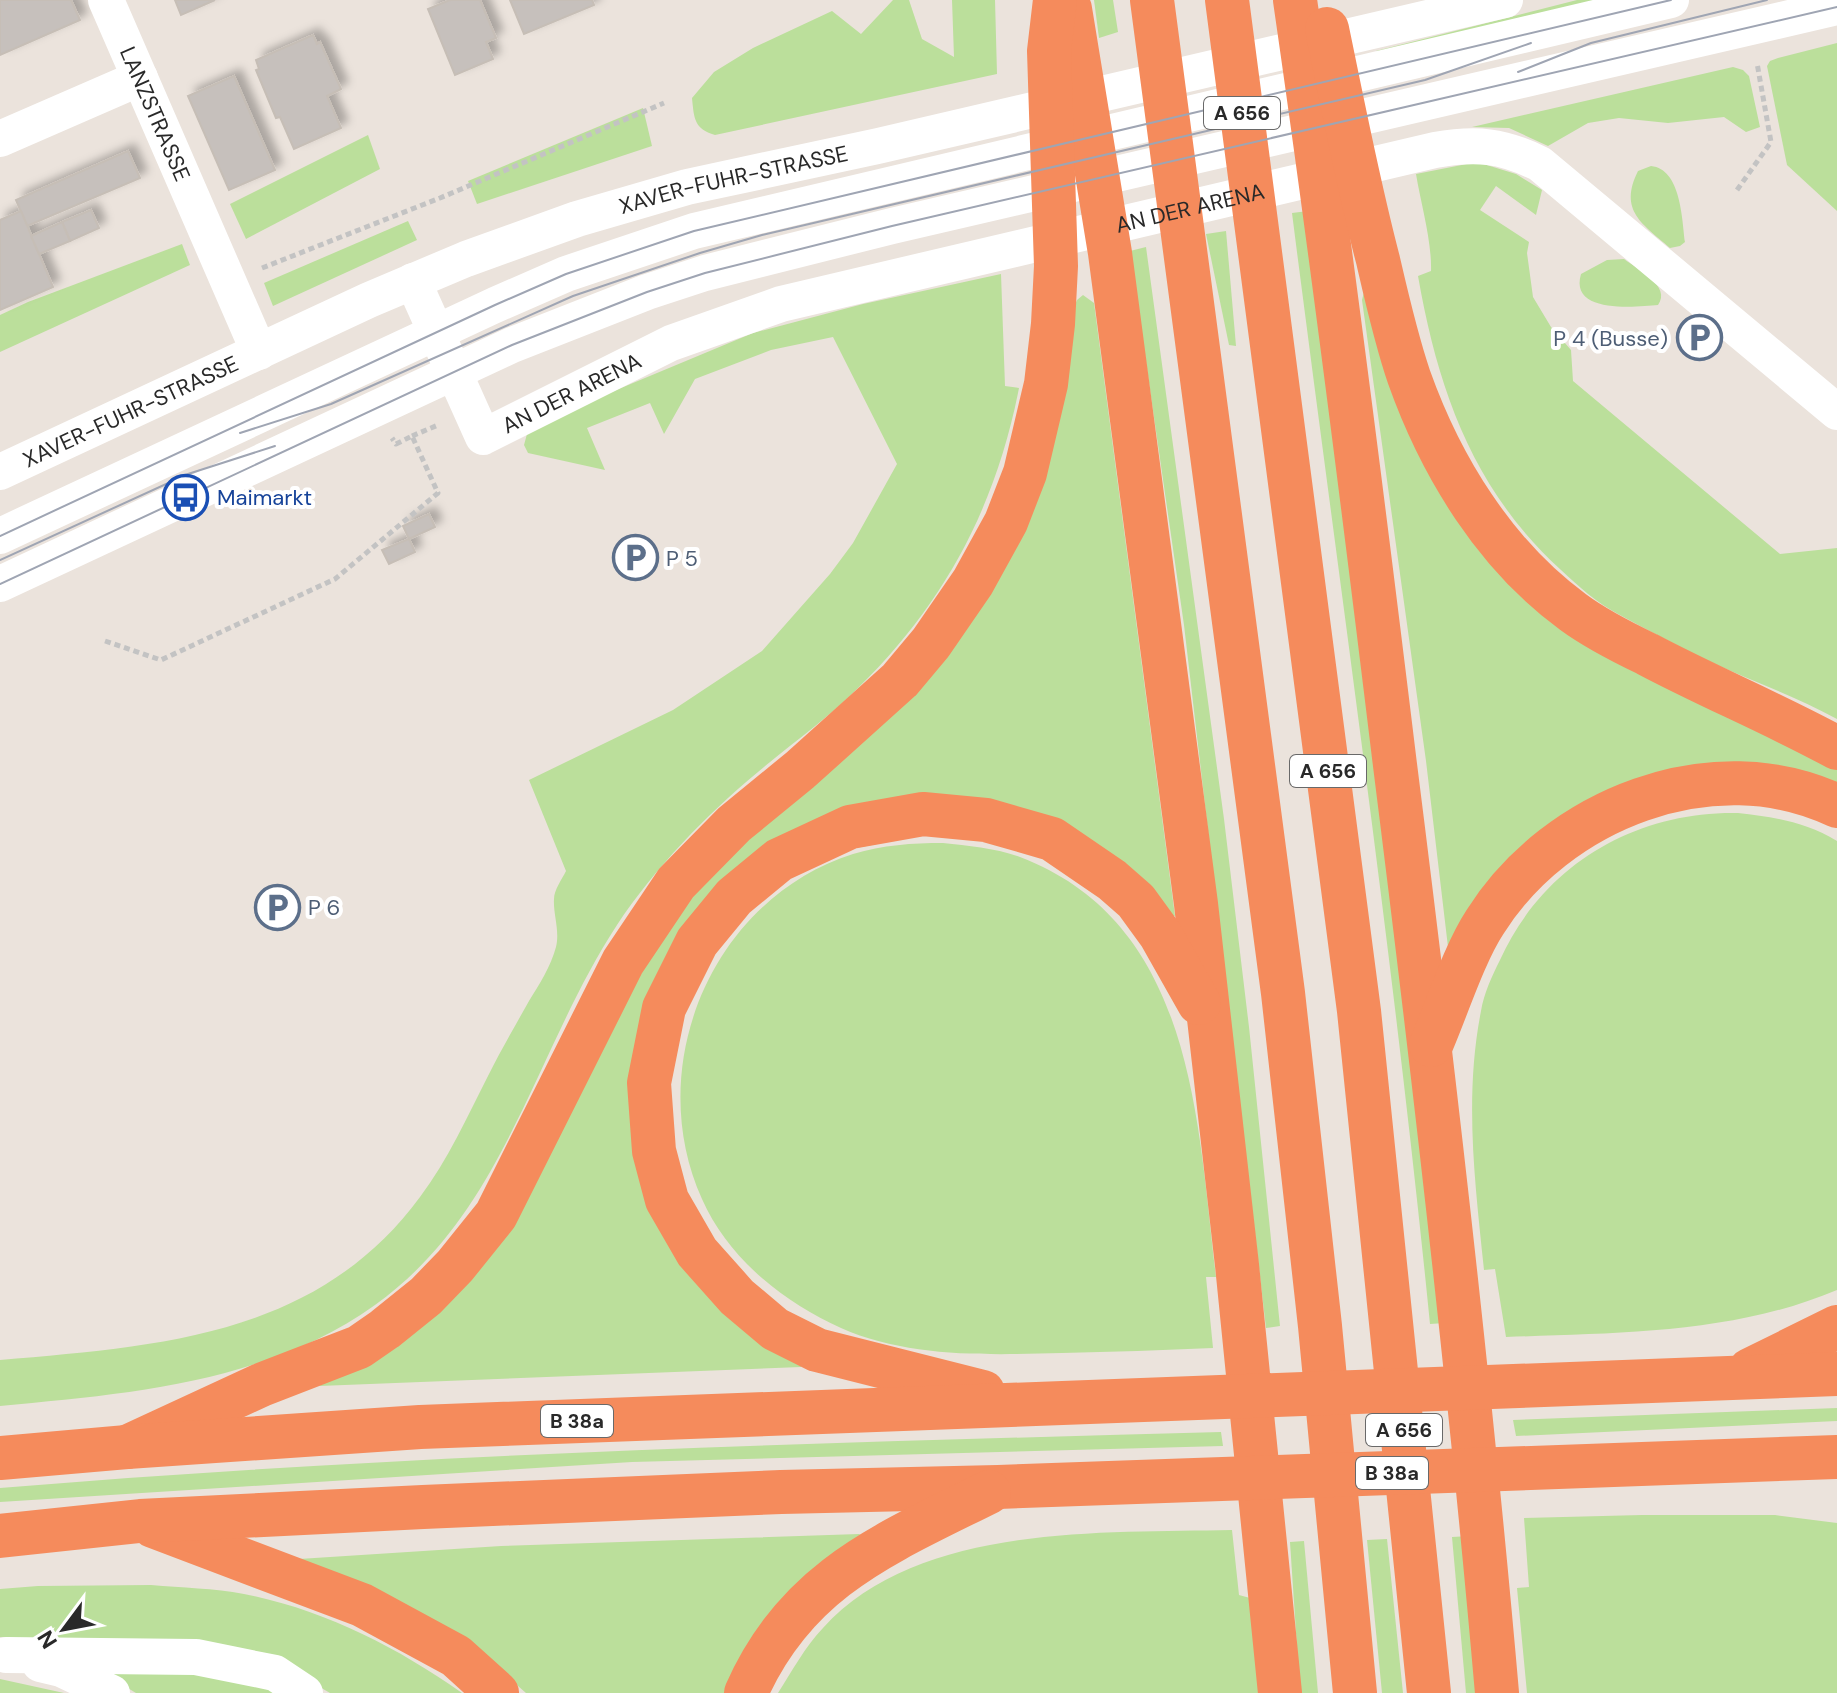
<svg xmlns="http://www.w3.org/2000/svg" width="1837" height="1693" font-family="'DM Sans',sans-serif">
	<defs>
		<filter id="shadow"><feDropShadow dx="7" dy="-7" stdDeviation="4" flood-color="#0004"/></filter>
	</defs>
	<rect width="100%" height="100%" fill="#ebe3dc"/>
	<g fill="#bbdf9b">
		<path d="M893,0H909L922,39L954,57L952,0H995L997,74L715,135C694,129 694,118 692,98L714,72L753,48L832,11L861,34Z"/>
		<path d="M1094,0H1113L1118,32L1099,38Z"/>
		<path d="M1577,0H1621L1379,62L1376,51Z"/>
		<path d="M1837,43V211L1787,165L1767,66L1770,61L1778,58Z"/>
		<path d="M1733,67L1743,70L1749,76L1760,127L1746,132L1724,117L1668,123L1619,118L1588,123L1548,146L1509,128L1472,127Z"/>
		<path d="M643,108L652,146L477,204L468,181Z"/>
		<path d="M368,135L380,169L246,239L230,204Z"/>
		<path d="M1477,162L1516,174L1542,190L1536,215L1496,186L1480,210L1529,242L1527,253L1533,297L1551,327L1571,350L1573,381L1780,554L1837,548V719C1794,695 1748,680 1704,659C1676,645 1646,629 1618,614C1597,603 1578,586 1561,570C1473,490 1438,390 1418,276L1431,271C1432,242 1421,204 1416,174Z"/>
		<path d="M1651,166C1681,169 1682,219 1685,242L1680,246L1670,248C1643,224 1618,211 1638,171Z"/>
		<path d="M1308,211L1445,1323L1430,1324C1393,952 1339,583 1292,213Z"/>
		<path d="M408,221L417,240L273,306L264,283Z"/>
		<path d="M1226,231L1236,346L1229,345L1206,234Z"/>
		<path d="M182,244L190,265L0,352V315L28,302Z"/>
		<path d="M1146,247L1224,819L1249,1027L1280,1326L1266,1328L1184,625L1130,251Z"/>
		<path d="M1624,259C1637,269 1672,286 1658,305C1635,307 1569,314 1581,274L1607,260Z"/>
		<path d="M1001,274L1005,386L1019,388C996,506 945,603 858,688C827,719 791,744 758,772C705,816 655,868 617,925C534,1052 505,1212 375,1305C266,1383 129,1394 0,1406V1360C158,1346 317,1337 420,1197C448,1160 467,1117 488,1076C501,1050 515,1026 529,1001C539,985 551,966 556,947C560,931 553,914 554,899C554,890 562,879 566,871L529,780L673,710L762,651L830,574L853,543L897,464L833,337L771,350L695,379L664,434L650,403L587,428L605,470L528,453L524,445L527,434L609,393L753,333L863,304Z"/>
		<path d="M1364,292L1458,513L1837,768V790L1699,769L1448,947L1426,761L1362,300Z"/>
		<path d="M1083,295L1094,303L1175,916H1171L1028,815L731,872L639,1154L803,1363L801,1367L319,1386L398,1341L626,988L694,890L924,678L1077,300Z"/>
		<path d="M1738,813C1774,817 1805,822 1837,841V1290C1733,1334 1617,1333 1506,1337L1495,1269L1484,1270C1475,1183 1464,1098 1481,1011C1484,993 1492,976 1500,960C1543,865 1635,811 1738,813Z"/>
		<path d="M943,843C968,846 996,848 1020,857C1195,924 1197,1120 1216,1277H1206L1213,1348C1163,1350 1112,1352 1062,1353C989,1355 909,1358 841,1328C783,1302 728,1258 702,1199C642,1066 712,899 853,854C883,845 912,843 943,843Z"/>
		<path d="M1837,1408V1421L1516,1436L1513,1420Z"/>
		<path d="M1221,1432L1223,1446L632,1462L0,1502V1488C406,1454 814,1443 1221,1432Z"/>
		<path d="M1642,1515H1775L1837,1523V1693H1527L1517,1588L1529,1587L1524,1518Z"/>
		<path d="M1232,1530L1239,1595L1250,1598L1259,1693H778C792,1671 805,1647 823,1628C918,1523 1103,1533 1232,1530Z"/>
		<path d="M859,1534L863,1536L728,1693H526L503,1673L299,1559L501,1546Z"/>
		<path d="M1470,1536L1485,1693H1466L1452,1537Z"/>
		<path d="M1387,1539L1403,1693H1382L1367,1540Z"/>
		<path d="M1304,1541L1318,1693H1300L1290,1542Z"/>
		<path d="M151,1585C182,1588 214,1588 244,1594C324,1610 395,1646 462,1693H330L282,1665L82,1642L0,1637V1589L38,1586Z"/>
		<path d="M172,1665L288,1693H136L101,1672Z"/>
		<path d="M0,1679L64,1693H0Z"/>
	</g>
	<g fill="#c6c0bc" stroke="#c6beb6" stroke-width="2" filter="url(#shadow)">
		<path d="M0,0H71L80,20L0,55Z"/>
		<path d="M175,0H215L181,15Z"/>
		<path d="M450,0H480L496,38L486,42L493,59L455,75L428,9Z"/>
		<path d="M510,0H592L594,5L524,34Z"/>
		<path d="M313,35L317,44L320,42L341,89L327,96L341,128L294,149L280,117L276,118L256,70L259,69L256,60Z"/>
		<path d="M234,76L275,170L229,190L188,96Z"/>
		<path d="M128,151L140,178L27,226L16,200Z"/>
		<path d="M91,210L99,228L70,241L62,222Z"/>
		<path d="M21,211L53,287L0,310V220Z"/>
		<path d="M62,222L70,241L39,254L31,236Z"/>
		<path d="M429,514L435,527L409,539L403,526Z"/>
		<path d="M409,539L415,552L389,564L382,550Z"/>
	</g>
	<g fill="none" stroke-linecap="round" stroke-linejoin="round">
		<g stroke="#c3c3c3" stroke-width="5" stroke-dasharray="6 4" stroke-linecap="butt">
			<path d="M1737,190L1771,142L1757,63"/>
			<path d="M262,268L440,198L664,103"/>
			<path d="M412,436L438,425"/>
			<path d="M105,641L161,660L335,579L438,493L412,436L396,444L392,438"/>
		</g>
		<g stroke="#fff" stroke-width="36">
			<path id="s1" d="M106,0L259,352"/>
			<path d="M0,139L140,78"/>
			<path id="s2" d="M413,281L483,437L671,343L781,304L1435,150C1476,143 1502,145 1540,164L1837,412"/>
			<path id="s3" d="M0,472L369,300L466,259L577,219L687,187L878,146L1505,0"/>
			<path d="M0,536L495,305L566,274L694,231L1671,0"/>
			<path d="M0,584L512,345L647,292L705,273L892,226L1837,7"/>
			<path d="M6,1655L196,1657L275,1673L305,1693"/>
			<path d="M40,1664L61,1669L112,1693"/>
		</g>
		<g stroke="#f58b5c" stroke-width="44">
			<path d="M1152,0L1283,993L1320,1326L1355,1693"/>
			<path d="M1227,0L1359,1011L1429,1693"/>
			<path d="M1295,0C1332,255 1364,510 1395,765C1434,1074 1470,1383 1497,1693"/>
			<path d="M1070,9L1110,253L1196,904L1237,1265L1280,1693"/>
			<path d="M1327,29C1343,106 1358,184 1378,260C1387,299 1396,339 1409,377C1441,467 1495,555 1573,612C1596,629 1622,642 1647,654C1709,687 1775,714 1837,748"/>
			<path d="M1431,1045C1447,1008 1464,954 1485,922C1556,809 1713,747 1837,806"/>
			<path d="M1750,1370L1837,1327"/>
			<path d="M983,1392L817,1350L775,1329L737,1297L697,1252L667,1200L654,1151L649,1083L664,1008L697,942L734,897L779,860L850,827L923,814L986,820L1052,839L1112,880L1136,901L1160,934L1199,1003"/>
			<path d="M127,1447L261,1385L359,1347L385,1329L426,1296L455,1266L496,1215L623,962L676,883L734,824L800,770L900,680L931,643L973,582L1006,522L1025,473L1046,384L1053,324L1056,266L1049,51L1055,0"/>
			<path d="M0,1458L127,1447L420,1427L1837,1374"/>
			<path d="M153,1526L362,1605L456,1656L497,1693"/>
			<path d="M0,1536L140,1521L423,1507L781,1492L998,1487L1837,1457"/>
			<path d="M746,1693C796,1579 885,1544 989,1492"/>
		</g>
		<g stroke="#9fa5b3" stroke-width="2">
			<path d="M1518,72L1591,43L1767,0"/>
			<path d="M240,433L331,404L573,296L700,253L762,235L1425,80L1531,43"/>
			<path d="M0,536L495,305L566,274L694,231L1671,0"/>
			<path d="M0,560L188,474L275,446"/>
			<path d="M0,584L512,345L647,292L705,273L892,226L1837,7"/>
		</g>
	</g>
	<defs>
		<symbol id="parking-ring" viewBox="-11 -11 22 22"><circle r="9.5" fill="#fff" stroke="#5c6f8a" stroke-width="1.5"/><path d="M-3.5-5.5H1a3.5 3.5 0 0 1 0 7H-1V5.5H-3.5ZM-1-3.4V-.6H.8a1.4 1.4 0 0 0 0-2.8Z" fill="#5c6f8a"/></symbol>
		<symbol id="bus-ring" viewBox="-11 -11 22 22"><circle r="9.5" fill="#fff" stroke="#1a4fb4" stroke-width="1.5"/><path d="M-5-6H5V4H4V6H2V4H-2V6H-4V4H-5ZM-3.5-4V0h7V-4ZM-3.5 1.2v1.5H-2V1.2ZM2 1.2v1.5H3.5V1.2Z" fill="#1a4fb4"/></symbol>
	</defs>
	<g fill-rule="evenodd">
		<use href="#parking-ring" x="1674" y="312" width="51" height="51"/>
		<use href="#bus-ring" x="160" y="472" width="51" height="51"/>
		<use href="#parking-ring" x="610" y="532" width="51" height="51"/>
		<use href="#parking-ring" x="252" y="882" width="51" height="51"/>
	</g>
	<g text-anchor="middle" stroke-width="8" stroke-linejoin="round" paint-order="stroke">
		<g fill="#fff" stroke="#696969" stroke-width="2">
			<rect x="1204" y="97" width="76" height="32" rx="6"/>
			<rect x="1290" y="755" width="76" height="32" rx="6"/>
			<rect x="541" y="1405" width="72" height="32" rx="6"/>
			<rect x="1366" y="1414" width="76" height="32" rx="6"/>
			<rect x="1356" y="1457" width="72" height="32" rx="6"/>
		</g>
		<g font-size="20" font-weight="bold" fill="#292929">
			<text x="1242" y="120">A 656</text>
			<text x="1328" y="778">A 656</text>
			<text x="577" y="1428">B 38a</text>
			<text x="1404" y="1437">A 656</text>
			<text x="1392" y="1480">B 38a</text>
		</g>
		<g font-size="22" fill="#292929" stroke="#fff">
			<text dy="8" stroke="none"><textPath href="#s1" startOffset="124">LANZSTRASSE</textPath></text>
			<text dy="8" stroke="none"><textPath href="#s3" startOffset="792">XAVER-FUHR-STRASSE</textPath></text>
			<text dy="8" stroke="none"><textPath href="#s2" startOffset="918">AN DER ARENA</textPath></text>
			<text dy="8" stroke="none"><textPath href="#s2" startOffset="270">AN DER ARENA</textPath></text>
			<text dy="8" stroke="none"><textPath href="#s3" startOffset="144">XAVER-FUHR-STRASSE</textPath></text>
		</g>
		<g font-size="22" fill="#4e5e75" stroke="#fff" text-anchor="start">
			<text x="1668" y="346" text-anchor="end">P 4 (Busse)</text>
			<text x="666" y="566">P 5</text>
			<text x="308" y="915">P 6</text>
		</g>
		<g font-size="22" fill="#164399" stroke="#fff" text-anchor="start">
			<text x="217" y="505">Maimarkt</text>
		</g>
	</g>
	<g transform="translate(64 1629) rotate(238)" stroke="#ffffff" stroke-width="6" paint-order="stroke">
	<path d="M0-6L14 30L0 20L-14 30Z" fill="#292929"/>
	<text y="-12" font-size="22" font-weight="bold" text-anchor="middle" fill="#292929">N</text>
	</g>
</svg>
